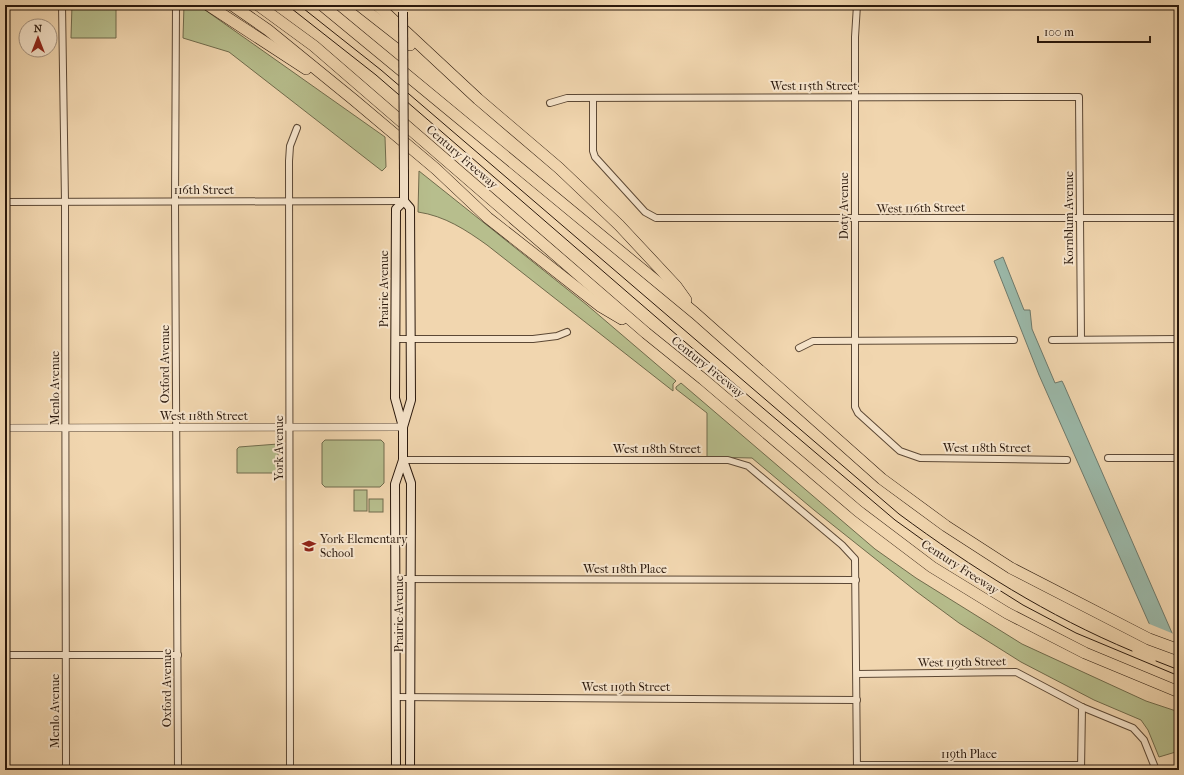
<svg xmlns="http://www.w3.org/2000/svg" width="1184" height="775" font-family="'IM FELL French Canon',serif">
	<rect width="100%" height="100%" fill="#f1d6af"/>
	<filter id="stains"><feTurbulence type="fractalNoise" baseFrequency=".005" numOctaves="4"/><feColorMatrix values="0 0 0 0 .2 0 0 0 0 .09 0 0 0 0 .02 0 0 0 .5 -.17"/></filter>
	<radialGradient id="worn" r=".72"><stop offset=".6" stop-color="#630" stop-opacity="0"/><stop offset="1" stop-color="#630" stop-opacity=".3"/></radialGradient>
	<g fill="#b7be8d" stroke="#706b4c">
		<path d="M72,5H116V38H71Z"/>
		<path d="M184,5H198L385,137L386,167L382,171L229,52L183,38Z"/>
		<path d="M419,171L587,305L676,381L673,384V391L487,245C466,230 445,216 418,212Z"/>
		<path d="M681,383L875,549L916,578L1022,644L1146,701L1179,712V751L1159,757L1148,730L1141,720L1094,700L1021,662L959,623L917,592L814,510L752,458L707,457V413L676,389V387Z"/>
		<path d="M325,440H381L384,443V483L380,487H325L322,484V443Z"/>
		<path d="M278,444V473H237V449L239,447Z"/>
		<rect x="354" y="490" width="13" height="21"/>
		<rect x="369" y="499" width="14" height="13"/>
	</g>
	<path fill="#9bb9aa" stroke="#6e796b" d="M1003,257L1024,310H1030L1032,329L1055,383L1062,381L1064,385L1179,649V691L1039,375L994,261Z"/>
	<path fill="#f1d6af" d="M1147,623L1174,634L1179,645V693Z"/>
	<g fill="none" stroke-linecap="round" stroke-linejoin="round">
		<defs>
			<g id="minor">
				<path d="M62,5L65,202L66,770"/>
				<path d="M176,5L175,201L178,770"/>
				<path d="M857,5L855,37V407L858,413L900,451L920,458L1067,460"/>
				<path d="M593,98V151L595,157L645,212L656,218H1179"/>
				<path d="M550,103L567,98L1079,97L1081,339"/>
				<path d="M5,202L404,201"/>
				<path d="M396,339H533L557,336L567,332"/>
				<path d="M1052,340L1179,339"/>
				<path d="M799,348L813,341L1014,340"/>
				<path d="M1108,458H1179"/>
				<path d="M403,460H728L748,466L842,545L855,559L857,770"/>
				<path d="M395,579L856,580"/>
				<path d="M5,655H178"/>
				<path d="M857,674L1016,672L1082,707L1133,728L1144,740L1156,770"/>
				<path d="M395,697L857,700"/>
				<path d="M857,765H1081"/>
				<path d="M290,770L289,161L290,146L297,128"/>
				<path d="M1081,770L1082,707"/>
			</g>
			<path id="tertiary" d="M5,428L403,427"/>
			<g id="secondary">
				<path d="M403,427L411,400L410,208L404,201V174"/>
				<path d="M403,460L411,483L410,770"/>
				<path d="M396,770L395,484L403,460V427L395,398L396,209L404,201"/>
			</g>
			<g id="motorway">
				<path d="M208,5L306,69"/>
				<path d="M232,5L268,30L354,100L436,169L488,218L600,306L622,319"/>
				<path d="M258,5L314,46L646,333L703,379L858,511L932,567L1007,613L1085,653L1179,692"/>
				<path d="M322,5L695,313L882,479L946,526L1011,568L1149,639L1179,650"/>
				<path d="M359,5L410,45"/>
				<path d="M377,5L478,99L559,168L619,225L676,286L686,300"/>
			</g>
		</defs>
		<use href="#minor" stroke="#5c4835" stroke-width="8"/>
		<use href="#tertiary" stroke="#5c4835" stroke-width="8"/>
		<use href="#secondary" stroke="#2a180c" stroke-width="10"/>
		<use href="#motorway" stroke="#2a180c" stroke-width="12"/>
		<use href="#minor" stroke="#f6e4cb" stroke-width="6"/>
		<use href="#tertiary" stroke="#f6e4cb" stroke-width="7"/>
		<use href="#secondary" stroke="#f6e4cb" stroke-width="8"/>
		<use href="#motorway" stroke="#f1d6af" stroke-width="11"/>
		<g stroke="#2a180c" stroke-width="1">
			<path d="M287,5L376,75L678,336L895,520L945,556L1023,605L1076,633L1179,676"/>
			<path d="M299,5L381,70L899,514C972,568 1048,616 1132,651"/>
			<path d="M1156,661L1179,670"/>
		</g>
		<defs>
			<path id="secondary-bridge" d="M403,12L404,174"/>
		</defs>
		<use href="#secondary-bridge" stroke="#2a180c" stroke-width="10" stroke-linecap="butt"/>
		<use href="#secondary-bridge" stroke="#f6e4cb" stroke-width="8"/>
	</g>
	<defs>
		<symbol id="school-bare" viewBox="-9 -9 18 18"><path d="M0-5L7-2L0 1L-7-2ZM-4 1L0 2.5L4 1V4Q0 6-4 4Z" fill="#8f2418" stroke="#f6e4cb" stroke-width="2.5" paint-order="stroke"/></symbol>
	</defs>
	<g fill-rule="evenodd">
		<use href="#school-bare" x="299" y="536" width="20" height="20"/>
	</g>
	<g text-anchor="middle" stroke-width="4" stroke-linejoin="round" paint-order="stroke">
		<g font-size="12" fill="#2a180c" stroke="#f6e4cb">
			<text x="814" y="90">West 115th Street</text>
			<text transform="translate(462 157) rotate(41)" y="4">Century Freeway</text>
			<text x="204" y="194">116th Street</text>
			<text transform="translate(844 206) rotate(-90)" y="4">Doty Avenue</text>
			<text transform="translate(921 208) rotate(-1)" y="4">West 116th Street</text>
			<text transform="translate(1069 218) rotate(-90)" y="4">Kornblum Avenue</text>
			<text transform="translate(384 289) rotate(-90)" y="4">Prairie Avenue</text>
			<text transform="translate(165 364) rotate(-90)" y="4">Oxford Avenue</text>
			<text transform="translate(708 367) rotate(39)" y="4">Century Freeway</text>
			<text transform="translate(55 388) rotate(-90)" y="4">Menlo Avenue</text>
			<text x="204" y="420">West 118th Street</text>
			<text transform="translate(279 448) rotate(-90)" y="4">York Avenue</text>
			<text x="987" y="452">West 118th Street</text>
			<text x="657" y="453">West 118th Street</text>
			<text transform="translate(960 567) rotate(33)" y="4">Century Freeway</text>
			<text x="625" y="573">West 118th Place</text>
			<text transform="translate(399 614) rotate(-90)" y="4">Prairie Avenue</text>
			<text transform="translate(962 662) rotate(-1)" y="4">West 119th Street</text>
			<text x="626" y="691">West 119th Street</text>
			<text transform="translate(167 688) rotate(-90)" y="4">Oxford Avenue</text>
			<text transform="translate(55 711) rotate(-90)" y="4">Menlo Avenue</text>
			<text x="969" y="758">119th Place</text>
		</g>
		<g font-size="12" fill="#2a180c" stroke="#f6e4cb" text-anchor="start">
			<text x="320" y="543">York Elementary<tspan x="320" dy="14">School</tspan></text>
		</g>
	</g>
	<rect width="1184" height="775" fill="none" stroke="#f1d6af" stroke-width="20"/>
	<rect x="6" y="6" width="1172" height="763" fill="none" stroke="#2a180c" stroke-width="2"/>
	<rect x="10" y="10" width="1164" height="755" fill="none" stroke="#2a180c"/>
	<g transform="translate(38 38)"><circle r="19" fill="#f6e4cb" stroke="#a4927f"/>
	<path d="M0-3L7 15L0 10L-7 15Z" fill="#8f2418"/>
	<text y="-6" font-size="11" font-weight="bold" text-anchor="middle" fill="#2a180c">N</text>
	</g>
	<path d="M1038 36v6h112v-6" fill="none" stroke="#2a180c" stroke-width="2"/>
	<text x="1044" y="36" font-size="12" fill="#2a180c" stroke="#f6e4cb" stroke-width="3" paint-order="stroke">100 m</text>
	<rect width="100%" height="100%" filter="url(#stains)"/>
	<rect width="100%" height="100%" fill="url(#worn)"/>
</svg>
